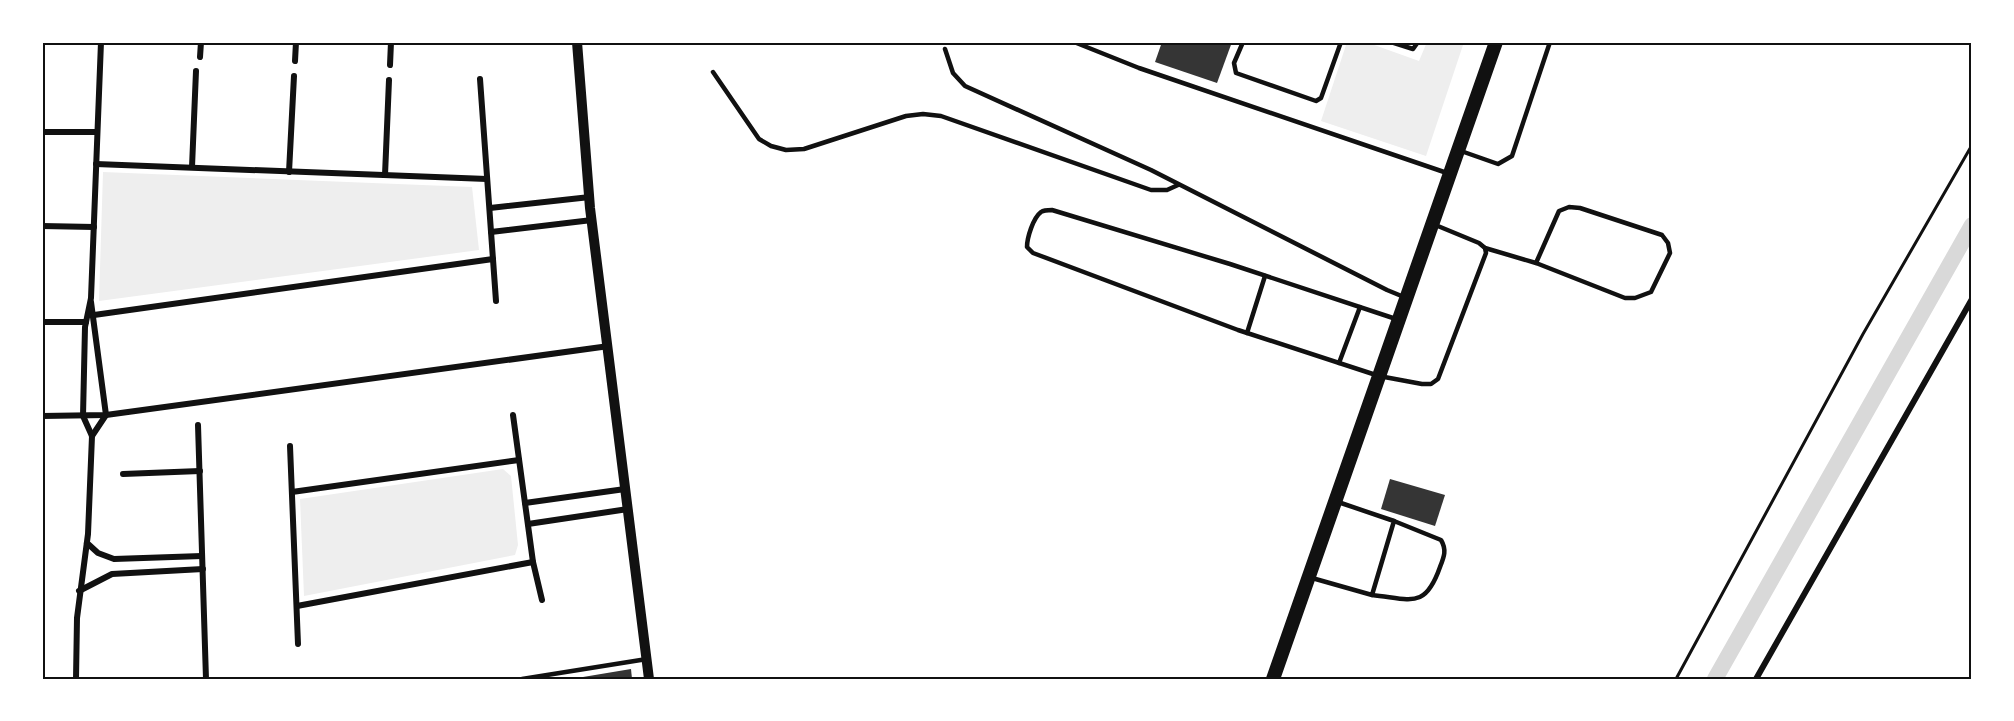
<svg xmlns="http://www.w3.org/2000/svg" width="2014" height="721" font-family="Helvetica,sans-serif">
	<rect width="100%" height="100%" fill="#fff"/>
	<g fill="#eee">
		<path d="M1347,42H1366L1419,61L1427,42H1464L1426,156L1321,121Z"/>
		<path d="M103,172L472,187L479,250L99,301Z"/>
		<path d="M503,469L511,476L518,545L515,555L304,596L300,499Z"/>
	</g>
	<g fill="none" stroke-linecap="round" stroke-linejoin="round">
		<path stroke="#d9d9d9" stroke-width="16" d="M1715,679L1972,225"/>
	</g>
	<g fill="#353535">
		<path d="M1162,42H1232L1217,83L1155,62Z"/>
		<path d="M1390,479L1445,495L1435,526L1381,509Z"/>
		<path d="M631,669L632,679H577V678Z"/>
	</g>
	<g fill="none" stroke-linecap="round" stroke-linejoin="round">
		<path stroke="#111" stroke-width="3" d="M1676,679L1863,334L1972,145"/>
		<g stroke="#111" stroke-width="4.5">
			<path d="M1074,42L1139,68L1447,173"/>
			<path d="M1243,42L1234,63L1236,73L1316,101L1321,98L1341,42"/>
			<path d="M1391,42L1413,49L1418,42"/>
			<path d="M945,49L953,73L965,86L1151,170L1387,290L1404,297"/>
			<path d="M713,72L759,139L771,146L786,150L804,149L906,116L923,114L941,116L1151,190H1167L1178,185"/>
			<path d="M1461,151L1498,164L1512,156L1550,42"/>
			<path d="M1569,207L1580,208L1662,235L1668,243L1670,253L1651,292L1635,298H1625L1536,263L1559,211Z"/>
			<path d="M1485,248L1536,263"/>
			<path d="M1396,319L1230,264L1052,210C1048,210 1044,210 1041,212C1033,218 1027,238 1027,247L1033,253L1238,330L1379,376L1422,384H1431L1438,379L1486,253L1485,248L1479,243L1433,224"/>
			<path d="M1247,333L1265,276"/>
			<path d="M1339,363L1360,307"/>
			<path d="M1312,578L1372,595L1394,521L1338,502"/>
			<path d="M1372,595C1411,599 1425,610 1440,567C1444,557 1447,550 1441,540L1394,521"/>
			<path d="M522,679L647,659"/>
		</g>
		<g stroke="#111" stroke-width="6">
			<path d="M200,57L201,42"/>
			<path d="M295,61L296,42"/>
			<path d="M390,65L391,42"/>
			<path d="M480,79L496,301"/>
			<path d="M42,132H97"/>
			<path d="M96,164L487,179"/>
			<path d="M192,167L196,71"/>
			<path d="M289,172L294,76"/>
			<path d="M385,175L389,80"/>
			<path d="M490,208L590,197"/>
			<path d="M42,226L94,227"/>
			<path d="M491,232L592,220"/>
			<path d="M91,302L106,415L92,436"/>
			<path d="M94,315L493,259"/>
			<path d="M42,322H86"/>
			<path d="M513,415L533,562L542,600"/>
			<path d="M42,416L106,415L609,346"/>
			<path d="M198,425L206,679"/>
			<path d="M290,446L298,644"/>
			<path d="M123,474L200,471"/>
			<path d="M292,492L519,460"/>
			<path d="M525,503L625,489"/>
			<path d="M528,524L628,509"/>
			<path d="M87,543L98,553L114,559L202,556"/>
			<path d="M79,591L112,574L203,569"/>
			<path d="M297,606L533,562"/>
			<path d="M76,679L77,618L88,534L92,436L83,416L85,327L91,298L101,42"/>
			<path d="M1756,679L1972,299"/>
		</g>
		<path stroke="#111" stroke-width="10" d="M577,42L590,208L649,679"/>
		<path stroke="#111" stroke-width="14" d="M1273,679L1496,42"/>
	</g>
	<rect width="2014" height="721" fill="none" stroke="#ffffff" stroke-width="87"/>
	<rect x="44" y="44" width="1926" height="634" fill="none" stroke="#111" stroke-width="2"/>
</svg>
